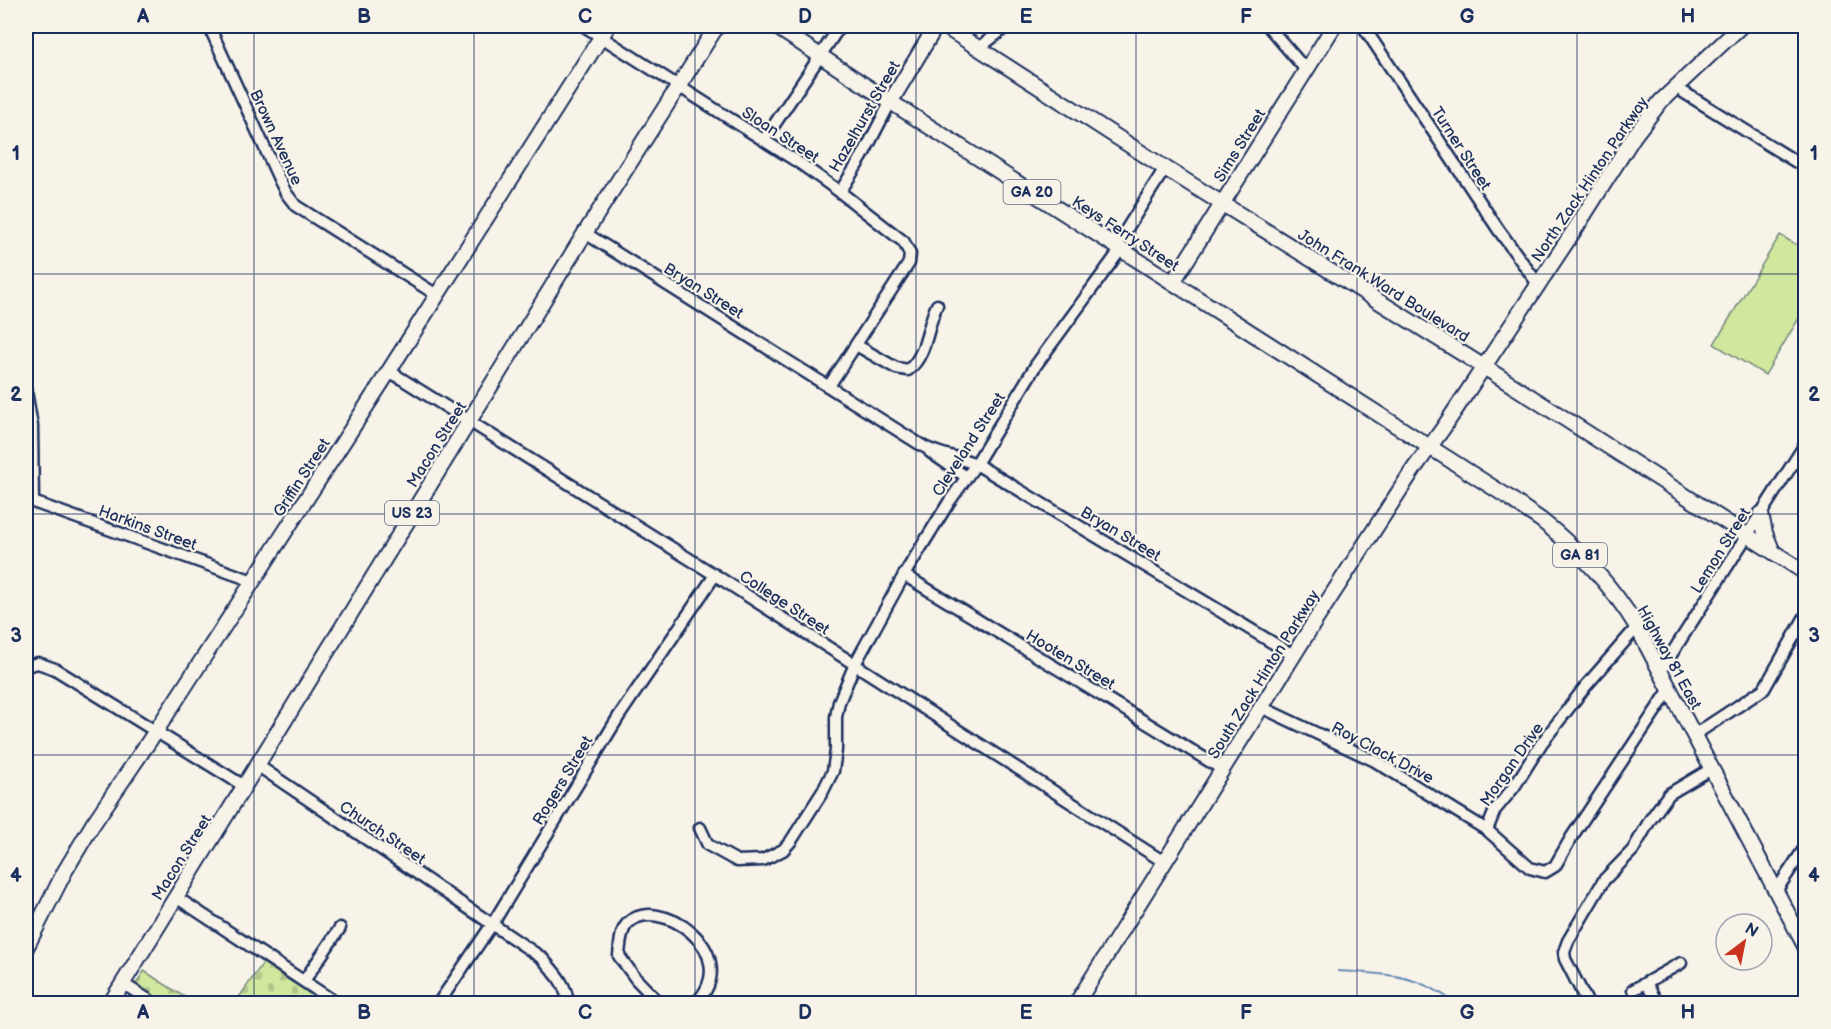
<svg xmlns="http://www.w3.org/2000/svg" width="1831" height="1029" font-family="'Balsamiq Sans',sans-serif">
	<defs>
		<pattern id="cemetery-stones" width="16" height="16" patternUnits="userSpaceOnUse" patternTransform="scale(1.5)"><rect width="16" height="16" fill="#d0e79d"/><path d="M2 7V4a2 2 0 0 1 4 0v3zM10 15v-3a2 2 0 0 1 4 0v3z" fill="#b2c68a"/></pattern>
	</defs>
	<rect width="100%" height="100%" fill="#f7f3e8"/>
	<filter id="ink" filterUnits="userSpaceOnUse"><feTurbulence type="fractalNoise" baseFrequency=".0167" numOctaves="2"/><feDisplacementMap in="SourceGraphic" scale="12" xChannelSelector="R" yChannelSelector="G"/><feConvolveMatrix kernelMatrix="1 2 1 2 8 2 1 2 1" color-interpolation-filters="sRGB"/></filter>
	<g filter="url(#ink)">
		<path fill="#d0e79d" stroke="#768b7e" stroke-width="1.5" d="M1780,235L1805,250V308L1765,375L1714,344Z"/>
		<g fill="url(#cemetery-stones)" stroke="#768b7e" stroke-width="1.5">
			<path d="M263,963L324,1003H235Z"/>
			<path d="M144,971L194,1003L124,1004Z"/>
		</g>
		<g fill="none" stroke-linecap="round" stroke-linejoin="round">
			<path stroke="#678ab7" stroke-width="2" d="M1338,971C1384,974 1418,973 1456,1004"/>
			<defs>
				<g id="minor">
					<path d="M209,26L279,179L286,193L296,206L437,295"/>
					<path d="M584,26L801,164L840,192L904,242L910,254L909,263L829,386"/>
					<path d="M1268,26L1306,70"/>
					<path d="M1363,26L1498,229L1538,284"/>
					<path d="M979,48L1007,26"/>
					<path d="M1675,87L1806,168"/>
					<path d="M764,140L840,26"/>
					<path d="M840,192L862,157L891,101"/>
					<path d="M585,233L921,445C935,454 959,457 976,464L1293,655"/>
					<path d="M1116,246L1165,168"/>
					<path d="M856,345L896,368L908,370C927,356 927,325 937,305"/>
					<path d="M389,371L715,575L1164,862"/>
					<path d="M26,391L32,426L33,502L253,581"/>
					<path d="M930,452L965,476"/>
					<path d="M904,575L1222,769"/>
					<path d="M1637,627L1585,687L1541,744L1514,787L1495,810L1487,830L1530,868L1545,872L1555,866L1571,838L1670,689"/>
					<path d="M26,666L38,663L55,669L244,786"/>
					<path d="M1660,672L1806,443"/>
					<path d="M1261,707L1375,761L1487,830"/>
					<path d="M1694,735L1764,689L1806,615"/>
					<path d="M257,765L542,958C554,972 567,984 568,1004"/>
					<path d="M700,828L708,845L737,861L763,860L783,850L791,841L823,791L833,771L836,750V717L839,702L855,664L904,575L949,502L976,464L1036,365L1121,249"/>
					<path d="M1776,891L1806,846"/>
					<path d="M176,897L338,1004"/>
					<path d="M304,981L340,928"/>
					<path d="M122,983L155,1004"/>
					<path d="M1646,983L1658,1004"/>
					<path d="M1633,990L1681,963"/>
					<path d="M438,1004L493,923L619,716L715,575"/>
					<path d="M660,1004L636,979L619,956C620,946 620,932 627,924C657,892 747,953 695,1004"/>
					<path d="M1588,1004L1565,959L1564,952L1568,941L1604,880L1633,850L1650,820L1669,794L1711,769"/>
				</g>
				<g id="major">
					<path d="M775,26L872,90L1511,499C1521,507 1531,513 1541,520C1579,550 1612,586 1637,627L1806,948"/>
					<path d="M944,26L1165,168L1484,367L1806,573"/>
					<path d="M891,101L936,26"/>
					<path d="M1173,282L1334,26"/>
					<path d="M1761,514L1765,533L1772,550"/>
					<path d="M26,948L65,871L93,824L156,731L382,382L608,26"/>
					<path d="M110,1004L585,233L717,26"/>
					<path d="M1076,1004L1315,621L1413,470L1444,427L1577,226L1634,136L1661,101L1741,26"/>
				</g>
			</defs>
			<use href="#minor" stroke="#1b2f5e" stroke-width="15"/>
			<use href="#major" stroke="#1b2f5e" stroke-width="18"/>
			<use href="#minor" stroke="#f7f3e8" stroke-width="10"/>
			<use href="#major" stroke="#f7f3e8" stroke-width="14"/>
		</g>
	</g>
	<path fill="none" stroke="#1b2f5e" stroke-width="1.5" stroke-opacity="0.55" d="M254,26V1004M474,26V1004M695,26V1004M916,26V1004M1136,26V1004M1357,26V1004M1577,26V1004M26,274H1806M26,514H1806M26,755H1806"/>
	<g text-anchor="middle" stroke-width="4.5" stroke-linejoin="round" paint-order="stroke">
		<g fill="#f7f3e8" stroke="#5d6a87" stroke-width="1.5">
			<rect x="1003.5" y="180" width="57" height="24" rx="4.5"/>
			<rect x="385" y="501" width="54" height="24" rx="4.5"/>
			<rect x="1553" y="543" width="54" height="24" rx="4.5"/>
		</g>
		<g font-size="15" font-weight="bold" fill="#1b2f5e">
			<text x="1032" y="197">GA 20</text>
			<text x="412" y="518">US 23</text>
			<text x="1580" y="560">GA 81</text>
		</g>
		<g font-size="16" fill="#1b2f5e" stroke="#f7f3e8">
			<text transform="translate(864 116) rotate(-60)" y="6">Hazelhurst Street</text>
			<text transform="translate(781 134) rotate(33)" y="6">Sloan Street</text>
			<text transform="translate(277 137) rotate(65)" y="6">Brown Avenue</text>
			<text transform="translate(1239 145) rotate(-58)" y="6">Sims Street</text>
			<text transform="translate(1462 148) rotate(57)" y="6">Turner Street</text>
			<text transform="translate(1589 179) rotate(-56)" y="6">North Zack Hinton Parkway</text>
			<text transform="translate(1126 233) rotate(33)" y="6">Keys Ferry Street</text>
			<text transform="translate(1384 285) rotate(32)" y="6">John Frank Ward Boulevard</text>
			<text transform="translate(704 290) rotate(32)" y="6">Bryan Street</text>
			<text transform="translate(436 444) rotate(-58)" y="6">Macon Street</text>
			<text transform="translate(968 444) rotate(-57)" y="6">Cleveland Street</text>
			<text transform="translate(301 477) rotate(-57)" y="6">Griffin Street</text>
			<text transform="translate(148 527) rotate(20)" y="6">Harkins Street</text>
			<text transform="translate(1121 533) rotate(31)" y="6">Bryan Street</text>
			<text transform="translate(1720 550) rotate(-58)" y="6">Lemon Street</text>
			<text transform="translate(785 602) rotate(33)" y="6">College Street</text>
			<text transform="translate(1670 657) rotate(61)" y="6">Highway 81 East</text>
			<text transform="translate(1071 659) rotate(31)" y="6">Hooten Street</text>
			<text transform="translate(1263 674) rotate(-58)" y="6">South Zack Hinton Parkway</text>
			<text transform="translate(1383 752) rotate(28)" y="6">Roy Clack Drive</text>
			<text transform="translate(1511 764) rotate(-55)" y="6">Morgan Drive</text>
			<text transform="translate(562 780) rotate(-59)" y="6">Rogers Street</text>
			<text transform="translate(383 832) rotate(34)" y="6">Church Street</text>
			<text transform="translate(181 857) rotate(-58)" y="6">Macon Street</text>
		</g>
	</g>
	<rect width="1831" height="1029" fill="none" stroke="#f7f3e8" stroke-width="66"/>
	<g transform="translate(1744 942) rotate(32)"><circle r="28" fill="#f7f3e8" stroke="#9fa5b1" stroke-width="1.5"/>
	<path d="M0-4.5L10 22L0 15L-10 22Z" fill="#c8321e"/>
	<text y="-9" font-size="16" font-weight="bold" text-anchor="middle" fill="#1b2f5e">N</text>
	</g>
	<rect x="33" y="33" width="1765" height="963" fill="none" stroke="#1b2f5e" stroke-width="2"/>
	<g font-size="20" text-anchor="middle" font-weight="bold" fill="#1b2f5e">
		<text x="143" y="23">A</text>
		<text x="364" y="23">B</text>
		<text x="585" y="23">C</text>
		<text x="805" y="23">D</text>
		<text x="1026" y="23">E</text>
		<text x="1246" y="23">F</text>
		<text x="1467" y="23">G</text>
		<text x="1688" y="23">H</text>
		<text x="16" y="160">1</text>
		<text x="1814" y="160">1</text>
		<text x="16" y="401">2</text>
		<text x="1814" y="401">2</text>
		<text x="16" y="642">3</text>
		<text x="1814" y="642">3</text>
		<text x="16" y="882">4</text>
		<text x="1814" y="882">4</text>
		<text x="143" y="1019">A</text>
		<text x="364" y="1019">B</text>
		<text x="585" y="1019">C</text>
		<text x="805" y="1019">D</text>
		<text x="1026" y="1019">E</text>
		<text x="1246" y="1019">F</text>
		<text x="1467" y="1019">G</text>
		<text x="1688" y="1019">H</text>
	</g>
</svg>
